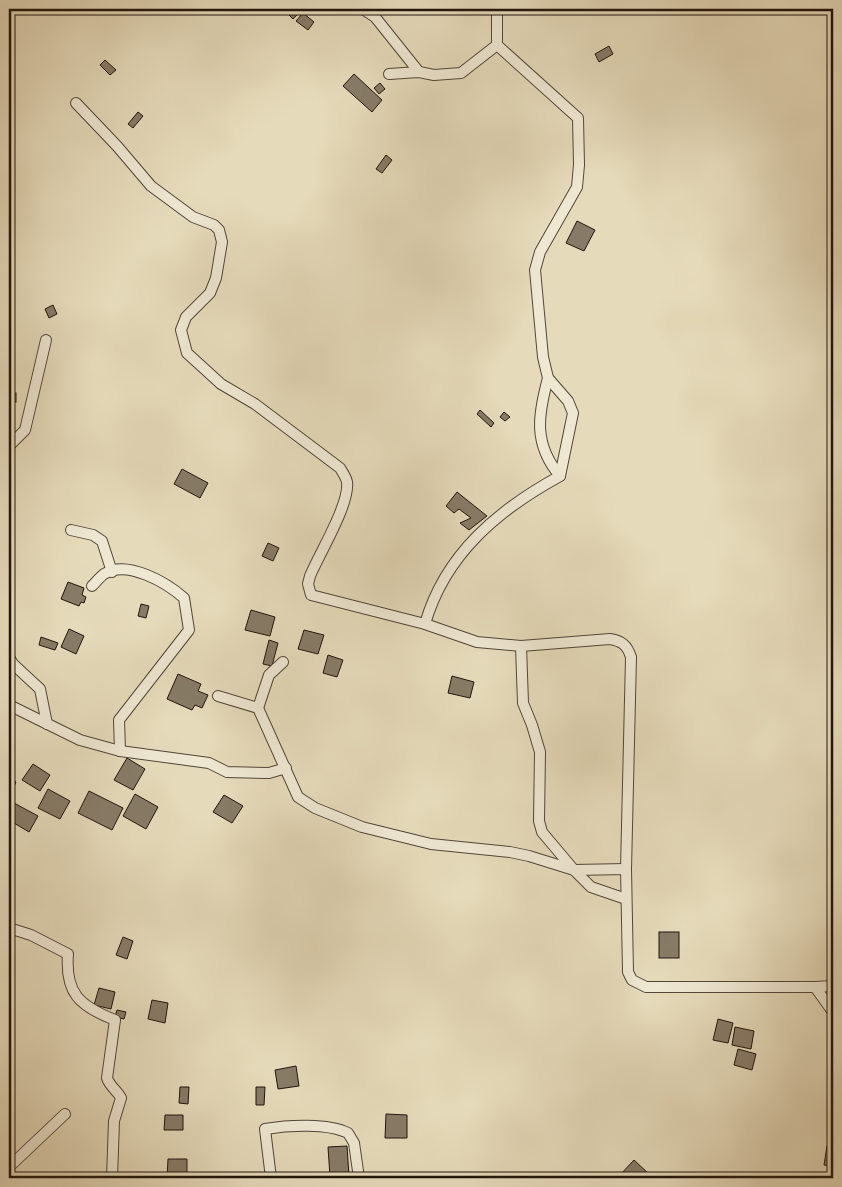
<svg xmlns="http://www.w3.org/2000/svg" width="842" height="1187" font-family="'IM FELL DW Pica',serif">
	<rect width="100%" height="100%" fill="#e5daba"/>
	<filter id="stains"><feTurbulence type="fractalNoise" baseFrequency=".004" numOctaves="4"/><feColorMatrix values="0 0 0 0 .2 0 0 0 0 .09 0 0 0 0 .02 0 0 0 .5 -.17"/></filter>
	<radialGradient id="worn" r=".72"><stop offset=".6" stop-color="#630" stop-opacity="0"/><stop offset="1" stop-color="#630" stop-opacity=".3"/></radialGradient>
	<g fill="#877b67" stroke="#21150e">
		<path d="M287,9H299L301,11L293,19L285,11Z"/>
		<path d="M303,13L314,22L308,30L296,21Z"/>
		<path d="M609,46L613,54L599,62L595,54Z"/>
		<path d="M105,60L116,70L110,75L100,65Z"/>
		<path d="M354,74L382,100L372,112L343,86Z"/>
		<path d="M380,83L385,89L379,94L374,88Z"/>
		<path d="M138,112L143,116L133,128L128,124Z"/>
		<path d="M386,155L392,160L382,173L376,169Z"/>
		<path d="M577,221L595,230L584,251L566,243Z"/>
		<path d="M53,305L57,314L49,318L45,309Z"/>
		<rect x="9" y="393" width="7" height="9"/>
		<path d="M480,410L494,423L491,427L477,414Z"/>
		<path d="M504,412L510,417L505,421L500,417Z"/>
		<path d="M182,469L208,483L200,498L174,484Z"/>
		<path d="M457,492L487,516L469,530L460,523L471,518L459,509L454,513L446,506Z"/>
		<path d="M268,543L279,548L273,561L262,556Z"/>
		<path d="M68,582L84,588L82,595L86,597L84,603L81,602L79,606L61,599Z"/>
		<path d="M141,604L149,606L146,618L138,616Z"/>
		<path d="M251,610L275,617L270,636L245,630Z"/>
		<path d="M69,629L84,636L76,654L61,647Z"/>
		<path d="M304,630L324,635L318,654L298,649Z"/>
		<path d="M41,637L58,643L55,650L39,645Z"/>
		<path d="M269,640L278,643L272,666L263,664Z"/>
		<path d="M328,655L343,660L337,677L323,673Z"/>
		<path d="M178,674L201,684L198,691L208,695L202,708L195,705L192,710L167,699Z"/>
		<path d="M452,676L474,682L470,698L448,693Z"/>
		<path d="M127,758L145,769L133,790L114,780Z"/>
		<path d="M33,764L50,775L40,791L22,780Z"/>
		<path d="M9,779L16,782L9,797Z"/>
		<path d="M48,789L70,801L60,819L38,808Z"/>
		<path d="M89,791L123,808L112,830L78,813Z"/>
		<path d="M135,794L158,807L146,829L123,816Z"/>
		<path d="M224,795L243,806L232,823L213,812Z"/>
		<path d="M14,803L38,816L29,832L9,820V812Z"/>
		<rect x="659" y="932" width="20" height="26"/>
		<path d="M123,937L133,941L127,959L116,955Z"/>
		<path d="M9,952L14,954L10,962L9,961Z"/>
		<path d="M99,988L115,992L111,1009L94,1005Z"/>
		<path d="M152,1000L168,1003L165,1023L148,1019Z"/>
		<path d="M117,1010L126,1012L124,1019L115,1017Z"/>
		<path d="M718,1019L733,1023L728,1043L713,1040Z"/>
		<path d="M735,1027L754,1031L751,1049L732,1045Z"/>
		<path d="M738,1049L756,1054L752,1070L734,1065Z"/>
		<path d="M296,1066L299,1086L278,1089L275,1070Z"/>
		<path d="M180,1087H189L188,1104L179,1103Z"/>
		<path d="M256,1087H265L264,1105H256Z"/>
		<path d="M386,1114L407,1115V1138H385Z"/>
		<path d="M165,1115H183V1130H164Z"/>
		<path d="M347,1146L349,1176L330,1177L328,1147Z"/>
		<path d="M827,1146L833,1147V1166L824,1165Z"/>
		<path d="M168,1159H187V1178H167Z"/>
		<path d="M634,1160L650,1175L647,1178H624L620,1175Z"/>
	</g>
	<g fill="none" stroke-linecap="round" stroke-linejoin="round">
		<defs>
			<g id="minor">
				<path d="M363,9L375,17L419,72"/>
				<path d="M497,9V45L578,118L579,165L577,187L540,252L535,270L543,357L548,378L568,401L573,413L560,476C498,510 445,554 425,624L477,642L521,646L523,703L532,725L540,752L539,821L542,832L574,870L626,869L628,972L632,980L646,987H815L833,1012"/>
				<path d="M389,74L419,72L434,75L461,73L497,45"/>
				<path d="M76,103L117,146L151,186L193,217L214,225L219,230L222,242L216,278L210,293L186,317L181,330L187,353L221,384L255,404L340,468C343,473 346,477 347,482C350,504 319,554 310,576L308,584L311,595L425,624"/>
				<path d="M548,378C538,415 533,444 560,476"/>
				<path d="M9,446L25,430L46,340"/>
				<path d="M71,530L93,535L102,541L112,572"/>
				<path d="M92,586C96,582 100,577 104,574C127,559 167,583 184,598L189,630L119,720L120,751"/>
				<path d="M521,646L610,639C622,641 627,645 631,657L626,869"/>
				<path d="M9,657L13,664L40,689L47,724"/>
				<path d="M218,696L258,708L298,797L315,808L362,827L431,844L510,852L529,856L574,870L591,887L626,899"/>
				<path d="M9,705L80,740L120,751L209,763L227,772L269,773L286,768"/>
				<path d="M258,708L269,675L283,662"/>
				<path d="M9,928L31,935L68,954C65,993 79,1006 115,1020L107,1078C110,1087 117,1090 121,1098L114,1121L112,1178"/>
				<path d="M815,987L833,986"/>
				<path d="M9,1167L65,1114"/>
				<path d="M271,1178L265,1129C288,1125 328,1123 348,1133L354,1143L359,1178"/>
			</g>
		</defs>
		<use href="#minor" stroke="#524639" stroke-width="12"/>
		<use href="#minor" stroke="#eee7d2" stroke-width="10"/>
	</g>
	<rect width="842" height="1187" fill="none" stroke="#e5daba" stroke-width="30"/>
	<rect x="10" y="10" width="822" height="1167" fill="none" stroke="#21150e" stroke-width="2.5"/>
	<rect x="15" y="15" width="812" height="1157" fill="none" stroke="#21150e"/>
	<rect width="100%" height="100%" filter="url(#stains)"/>
	<rect width="100%" height="100%" fill="url(#worn)"/>
</svg>
